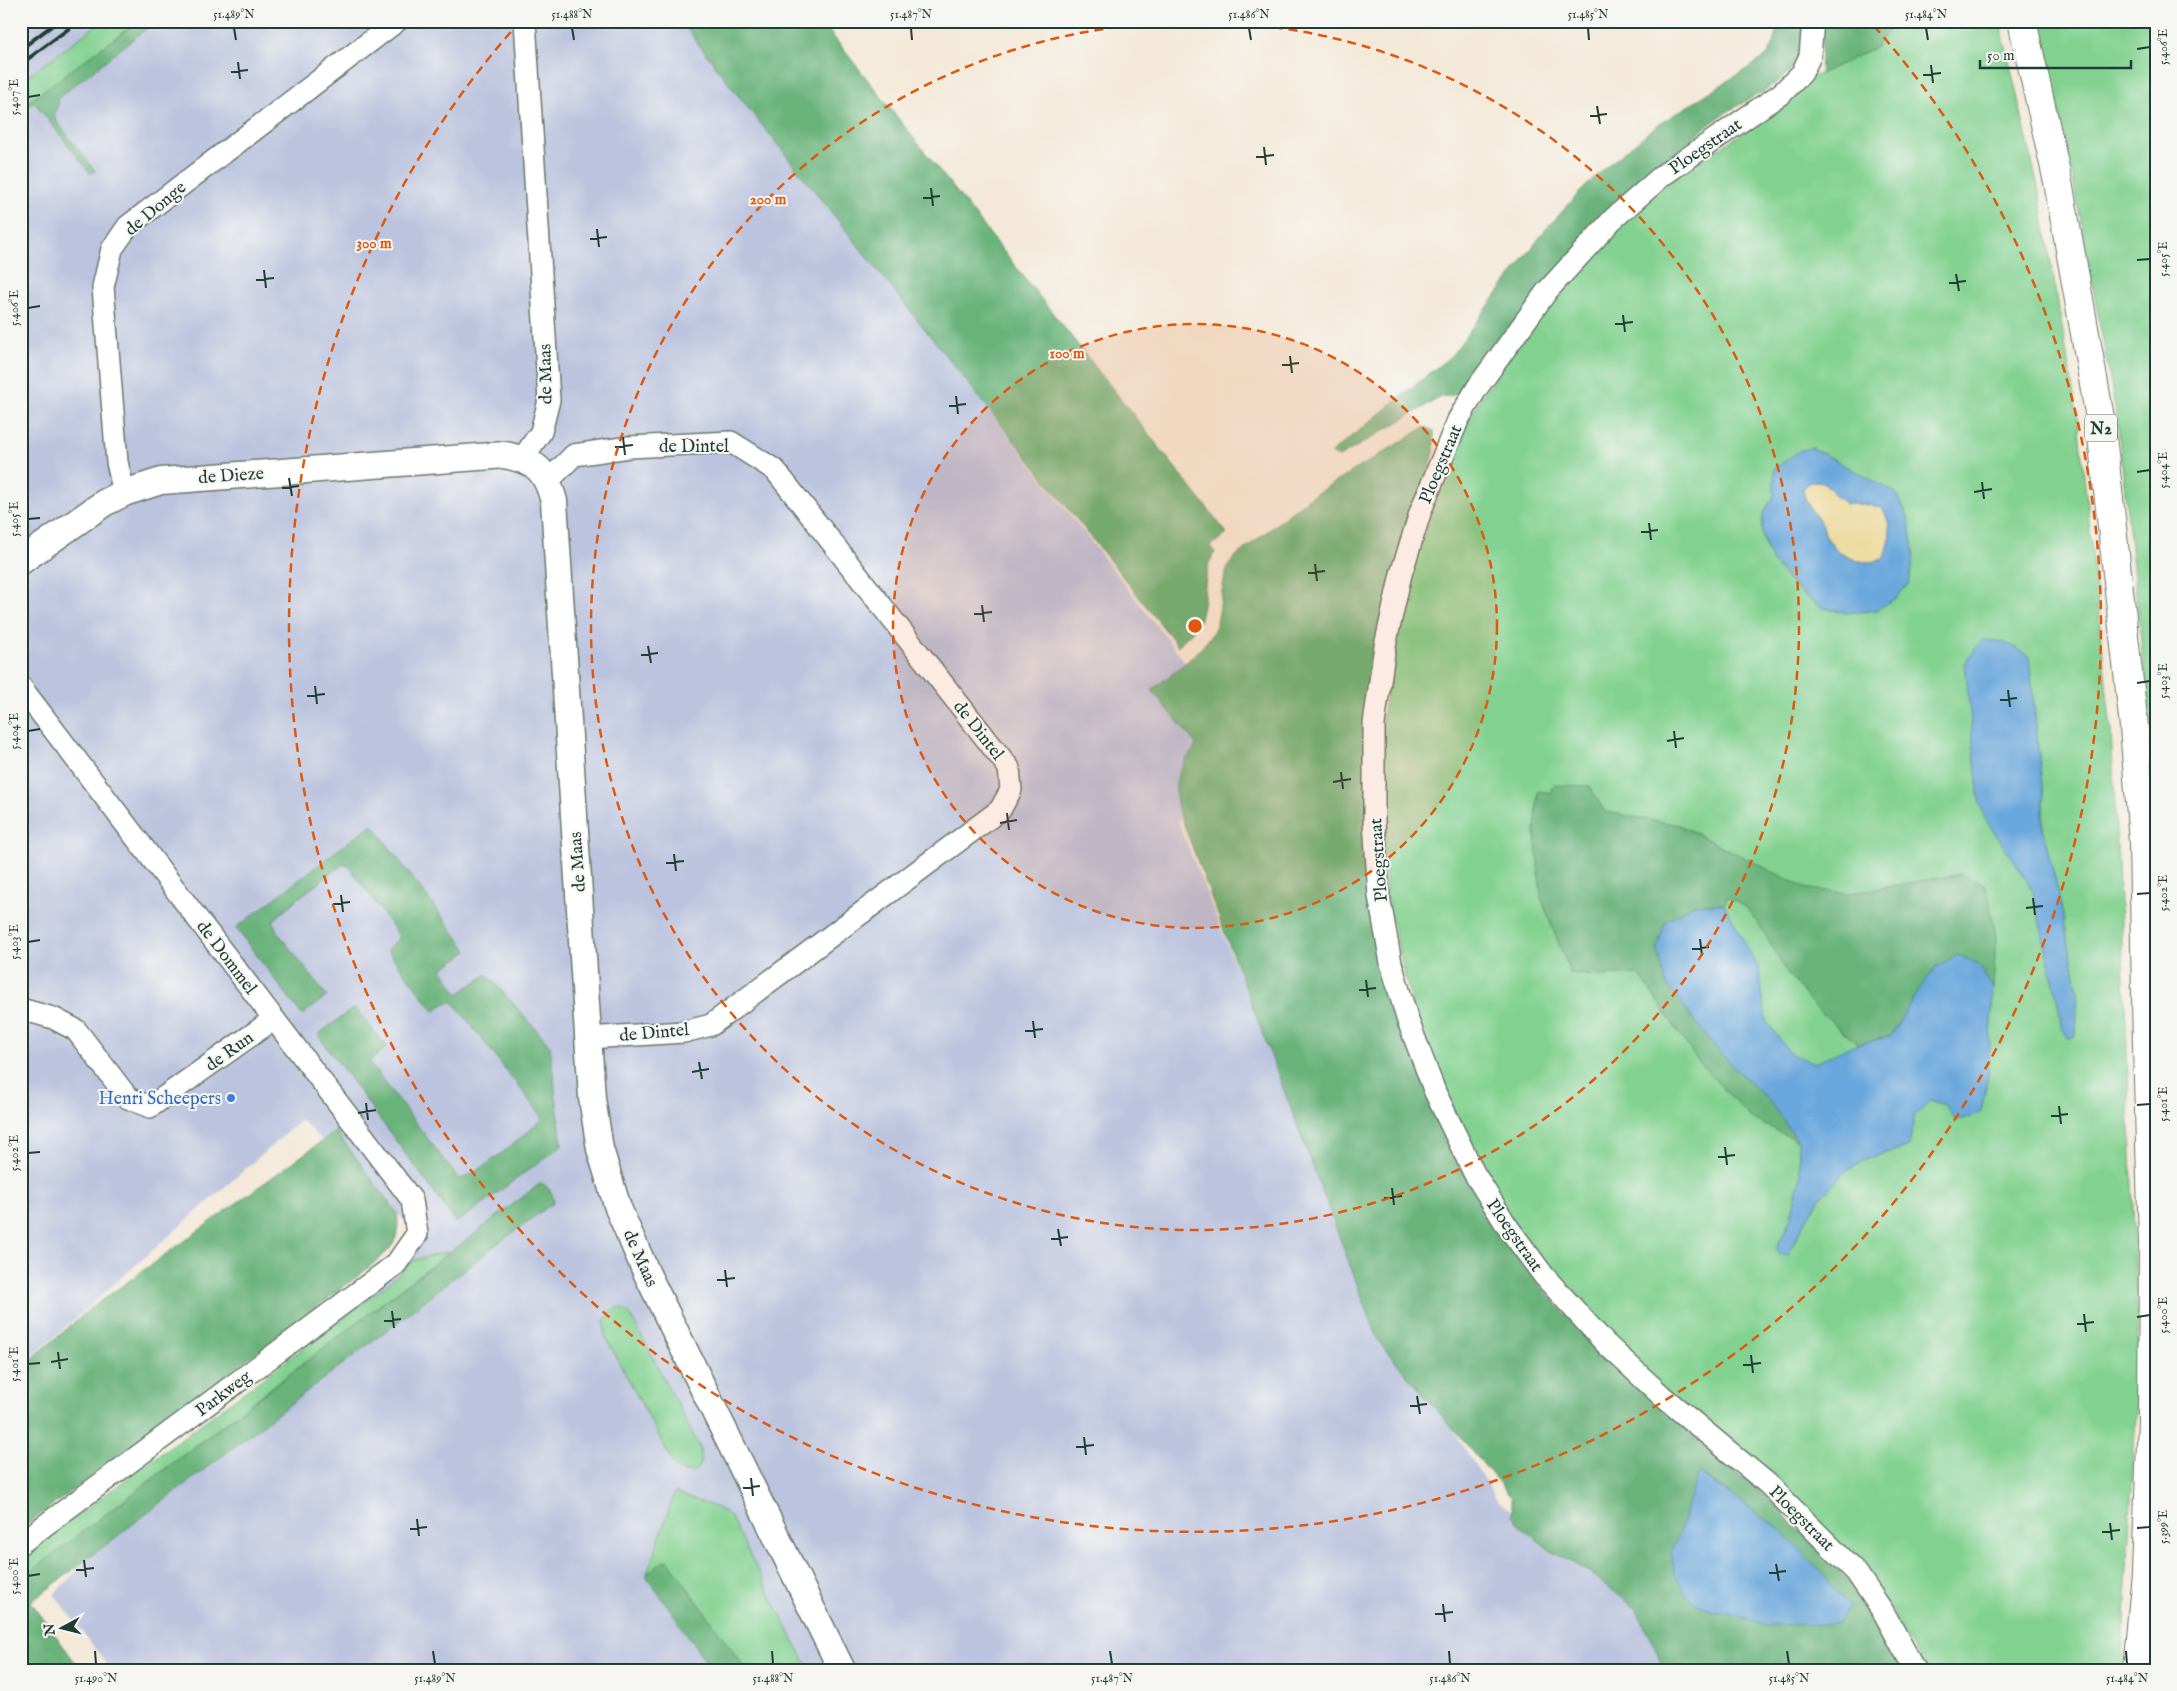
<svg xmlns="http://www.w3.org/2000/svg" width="2177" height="1691" font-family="'IM FELL English',serif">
	<rect width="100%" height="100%" fill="#f6f6f2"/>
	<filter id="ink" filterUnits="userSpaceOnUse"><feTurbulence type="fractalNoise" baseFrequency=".02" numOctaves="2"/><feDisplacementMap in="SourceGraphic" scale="10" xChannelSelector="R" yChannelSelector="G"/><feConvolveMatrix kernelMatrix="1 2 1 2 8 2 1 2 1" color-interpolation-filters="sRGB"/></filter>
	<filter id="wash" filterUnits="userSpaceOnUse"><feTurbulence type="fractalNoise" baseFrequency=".0096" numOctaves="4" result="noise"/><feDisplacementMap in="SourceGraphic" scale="20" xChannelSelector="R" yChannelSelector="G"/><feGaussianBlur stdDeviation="1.12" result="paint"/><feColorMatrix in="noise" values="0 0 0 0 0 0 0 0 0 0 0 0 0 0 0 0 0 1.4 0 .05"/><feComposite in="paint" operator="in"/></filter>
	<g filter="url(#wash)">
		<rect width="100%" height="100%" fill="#f4e9d8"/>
		<path fill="#bbc3de" d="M21,21H685L1193,672L1203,755L1178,822L1372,1305L1498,1501L1647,1609L1677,1670H111L54,1594L416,1232L301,1120L21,1366Z"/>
		<g fill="#82d190" stroke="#508762" fill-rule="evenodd">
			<path d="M102,21H138L21,107V81Z"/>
			<path d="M1893,21H2000L2038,187L2078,419L2111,730L2125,998L2139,1365L2121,1670H1924L1891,1610L1610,1339L1513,1224L1440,1090L1414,1015L1386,895L1381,725L1394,648L1409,576L1449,459L1481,397L1553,294L1618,225L1670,180L1792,101L1811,78L1876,47ZM1825,453L1848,469L1896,493L1908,517L1914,557L1848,613C1840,611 1829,611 1822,607C1793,591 1754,552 1763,516C1769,494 1807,468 1825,453ZM2029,657L2043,796V831L2058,891L2078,990L2063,1030L2056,993L2033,892L2013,859L1985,819ZM1589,786L1605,812L1679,825L1807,889L1851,893L1960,874L1986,885L1996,936L1988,1076L1945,1105L1930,1100L1914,1117L1909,1147C1894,1151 1870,1156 1857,1164C1823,1186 1804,1220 1788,1255L1776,1249L1791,1218L1800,1176L1798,1141L1751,1118L1698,1061L1639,974L1598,976L1570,973L1541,897L1535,830L1539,791L1551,793Z"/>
			<path d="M2039,21H2156V809L2150,724L2117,418L2073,179L2048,56Z"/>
			<path d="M1728,897L1746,907L1837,1027L1858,1044L1815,1063L1791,1055L1766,1021L1759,969L1724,904Z"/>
			<path d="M450,1251L21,1579V1557L309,1344L385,1286L414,1260Z"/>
			<path d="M618,1308L624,1309L630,1314L699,1446C705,1466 697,1480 676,1468L605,1336L604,1321L613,1310Z"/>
			<path d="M675,1492C693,1502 715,1503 730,1516L809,1670H746L668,1561L647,1574Z"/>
			<path d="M2156,1567V1670H2148Z"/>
		</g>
		<g fill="#69b37a" stroke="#447857" fill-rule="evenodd">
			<path d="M138,21H156L57,99L59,102L55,112V119L95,171L91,174L34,102L21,112V107Z"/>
			<path d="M681,21H821L1227,533L1211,546L1215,552C1200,574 1209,602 1197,625C1193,632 1184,639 1178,646L729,84Z"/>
			<path d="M1779,21H1804C1802,36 1803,54 1794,66C1778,88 1746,99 1724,114C1700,130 1680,149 1659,169L1465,389L1460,394L1441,397L1339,457L1331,453L1451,356L1546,229L1582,190L1605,168L1656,126L1767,56L1772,47Z"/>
			<path d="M1823,21H1893V24L1876,47L1820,74Z"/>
			<path d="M1425,427L1434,431V453L1377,644L1383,964L1538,1282L1598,1351L1710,1450L1761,1491L1833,1562L1859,1593L1876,1618L1906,1670H1666L1637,1610L1585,1570L1550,1550L1520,1526L1512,1516V1498L1379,1342L1179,812C1174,792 1174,779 1185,761C1188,756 1194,751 1196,744L1152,690C1170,675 1206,650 1215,628C1224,604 1218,574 1236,556L1309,498ZM1699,1473L1781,1529L1841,1596L1838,1624L1765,1625L1697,1605L1671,1552L1681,1528Z"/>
			<path d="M1554,785L1589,786L1605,812L1679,825L1807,889L1851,893L1961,874L1986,885L1996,936L1993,989L1978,964L1915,995L1891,1036L1858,1044L1815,1007L1787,973L1764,932L1746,907L1728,897L1724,904H1694L1665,982L1716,1049L1772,1104L1798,1141L1751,1118L1698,1061L1639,974L1598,976L1570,973L1541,897L1535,830L1538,791L1551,793Z"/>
			<path d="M372,824L468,951L442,969L458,994L487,974L550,1045L562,1145L465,1217L456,1222L319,1037L320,1033L351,1010L356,1009L387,1047L370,1062L371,1065L459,1179C474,1178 529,1132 542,1119L541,1115L453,1002H447L434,1011L388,951V948L397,941L399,936L348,865H342L296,900L273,921L278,933L327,996L302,1015L236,928Z"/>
			<path d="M336,1131L397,1213C402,1247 385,1253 362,1273L21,1529V1368L87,1311Z"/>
			<path d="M541,1183C548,1186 555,1195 553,1203L497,1244L395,1324L31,1602L81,1670H21V1579Z"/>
			<path d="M668,1560L746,1670H712L647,1577V1574L664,1561Z"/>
		</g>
		<path fill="#eeda9e" stroke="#868c69" d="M1819,481L1829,487L1835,495L1846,504H1864L1882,508C1892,524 1892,543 1883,559C1861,567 1838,557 1826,536C1824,531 1824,526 1820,522C1812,509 1804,504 1803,488L1810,482Z"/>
		<g fill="#6ba7dc" stroke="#457288" fill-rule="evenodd">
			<path d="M1812,448L1896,493L1908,517L1914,557L1909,583L1897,597L1877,610L1848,613L1824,608L1801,593L1771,560L1762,533L1763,515L1774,496V469L1800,450ZM1819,481L1829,487L1835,495L1846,504H1864L1882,508C1892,524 1892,543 1883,559C1861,567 1838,557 1826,536C1824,531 1824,526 1820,522C1811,510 1804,503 1803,488L1810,482Z"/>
			<path d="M1982,640C2003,640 2012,644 2029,657L2043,796V831L2058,891L2078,990L2076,1035L2069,1039L2063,1030L2056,993L2033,892L2013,859L1985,819L1979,802L1965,663Z"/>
			<path d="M1694,904H1724L1759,969L1766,1021L1791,1054L1815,1063L1849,1047L1891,1036L1915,995L1937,966L1958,955L1978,964L1993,989L1988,1076L1981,1112L1972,1117L1955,1120L1945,1105L1930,1100L1914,1117L1909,1147C1894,1151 1870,1156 1857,1164C1823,1186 1804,1220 1788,1256L1779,1254L1776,1249L1791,1218L1800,1176L1798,1141L1772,1104L1716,1049L1665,982L1657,949L1665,922Z"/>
			<path d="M1698,1473L1781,1529L1819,1570L1849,1606L1838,1624L1765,1625L1697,1605L1685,1593L1675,1574L1671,1552L1681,1528Z"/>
		</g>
	</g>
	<g filter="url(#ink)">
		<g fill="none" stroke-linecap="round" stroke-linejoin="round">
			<defs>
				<g id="minor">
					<path d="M1813,21L1810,56L1802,73L1782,93L1663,175L1613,219L1547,291L1477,388L1458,420L1421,510L1401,574L1385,646L1374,724V821L1379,896L1391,963L1407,1018L1435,1092L1474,1173L1507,1226L1544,1276L1606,1344L1662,1396L1768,1484L1856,1572L1884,1613L1915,1670"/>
					<path d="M522,459L541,432L549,400L525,21"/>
					<path d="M548,481L574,455L629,447L731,442L775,470L1009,768L1011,790L1000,810L711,1025L684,1032L588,1038"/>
					<path d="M124,493L117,462L103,287L112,249L128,226L397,21"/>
					<path d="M21,687L412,1200L417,1234L396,1264L21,1543"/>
					<path d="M21,1009L53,1018L76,1030L128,1098L150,1107L274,1019"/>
				</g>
				<path id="tertiary" d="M21,561L104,503L124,493L161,481L505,455C537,462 545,469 554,501L592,1098L600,1149L618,1208L647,1274L842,1670"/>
				<path id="motorway" d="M2022,21L2058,182L2100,418L2134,727L2143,841L2147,1046L2153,1241L2152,1419L2146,1573L2137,1670"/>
			</defs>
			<use href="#minor" stroke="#6a796d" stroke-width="24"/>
			<use href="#tertiary" stroke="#6a796d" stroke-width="29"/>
			<use href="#motorway" stroke="#6a796d" stroke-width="30"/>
			<use href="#minor" stroke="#fff" stroke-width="21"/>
			<use href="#tertiary" stroke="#fff" stroke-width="26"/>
			<use href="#motorway" stroke="#fff" stroke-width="28"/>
			<g stroke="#1f3d34" stroke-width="4">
				<path d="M21,49L58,21"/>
				<path d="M21,64L79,21"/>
			</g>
		</g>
	</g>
	<path fill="none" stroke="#1f3d34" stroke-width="2" d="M234,28L236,40M572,28L574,40M911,28L912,40M1249,28L1251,40M1588,28L1589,40M1926,28L1928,40M2137,49L2150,47M238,62L240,79M1931,65L1933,83M231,72L248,70M1923,75L1941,73M28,97L40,95M1597,106L1600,124M1590,116L1607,114M1264,147L1266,165M1256,157L1274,155M931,188L933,206M923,198L940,196M597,229L599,247M590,239L607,237M2137,260L2150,259M264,270L266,288M1956,274L1959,291M256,280L274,278M1949,283L1966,281M28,308L40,306M1623,315L1625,332M1615,324L1633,322M1290,356L1292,373M1282,365L1299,363M956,396L958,414M949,406L966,404M623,437L625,455M615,447L633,445M2137,472L2150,470M289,478L292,496M1982,482L1984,499M282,488L299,486M1974,492L1992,489M28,519L40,518M1649,523L1651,540M1641,532L1658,530M1315,564L1317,581M1308,573L1325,571M982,605L984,622M974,614L992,612M648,646L651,663M641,655L658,653M2137,683L2150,681M315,686L317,704M2008,690L2010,707M307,696L325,694M2000,700L2017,698M28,731L40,729M1674,731L1676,748M1667,741L1684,738M1341,772L1343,789M1333,782L1351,779M1007,813L1009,830M1000,823L1017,820M674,854L676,871M666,863L684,861M2137,894L2150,893M341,895L343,912M2033,898L2035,915M333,904L350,902M2026,908L2043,906M1700,939L1702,956M28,942L40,940M1692,949L1709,947M1366,980L1368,997M1359,990L1376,988M1033,1021L1035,1038M1025,1031L1043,1029M699,1062L702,1079M692,1072L709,1069M366,1103L368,1120M2137,1105L2150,1104M2059,1106L2061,1124M358,1113L376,1110M2051,1116L2068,1114M1725,1147L1727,1165M28,1153L40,1152M1718,1157L1735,1155M1392,1188L1394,1205M1384,1198L1402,1196M1058,1229L1061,1246M1051,1239L1068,1237M725,1270L727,1287M717,1280L735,1278M392,1311L394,1328M2084,1314L2086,1332M2137,1317L2150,1315M384,1321L401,1319M2077,1324L2094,1322M58,1352L60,1369M1751,1355L1753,1373M51,1362L68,1359M28,1364L40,1363M1743,1365L1761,1363M1417,1396L1420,1414M1410,1406L1427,1404M1084,1437L1086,1455M1076,1447L1094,1445M751,1478L753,1496M743,1488L760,1486M417,1519L419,1536M2110,1523L2112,1540M2137,1528L2150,1527M410,1529L427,1527M2102,1532L2120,1530M84,1560L86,1577M1776,1564L1779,1581M76,1570L94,1568M1769,1573L1786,1571M28,1576L40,1574M1443,1604L1445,1622M1435,1614L1453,1612M95,1651L96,1664M433,1651L435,1664M772,1651L773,1664M1110,1651L1112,1664M1449,1651L1450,1664M1787,1651L1789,1664M2126,1651L2127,1664"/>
	<circle cx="1195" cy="626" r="302" fill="#de580e" fill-opacity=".12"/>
	<g fill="none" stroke="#de580e" stroke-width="2.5" stroke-dasharray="9 6">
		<circle cx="1195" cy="626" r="302"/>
		<circle cx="1195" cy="626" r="604"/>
		<path d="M1874 26A906 906 0 1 1 516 26"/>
	</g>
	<circle fill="#3f7fe0" stroke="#f6f6f2" stroke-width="2" cx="231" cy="1098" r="5"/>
	<g text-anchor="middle" stroke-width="4" stroke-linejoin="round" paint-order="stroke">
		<rect fill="#f6f6f2" stroke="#60746d" stroke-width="1" x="2085" y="414.5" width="32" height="27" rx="4"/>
		<g font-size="16" font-weight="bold" fill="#1f3d34">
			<text x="2101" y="434">N2</text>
		</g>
		<g font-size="18" fill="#1f3d34" stroke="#f6f6f2">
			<text transform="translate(1705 146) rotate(-35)" y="6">Ploegstraat</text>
			<text transform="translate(155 208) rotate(-40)" y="6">de Donge</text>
			<text transform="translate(545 374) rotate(-91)" y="6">de Maas</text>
			<text x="694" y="452">de Dintel</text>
			<text transform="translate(1440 464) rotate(-67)" y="6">Ploegstraat</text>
			<text transform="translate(231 475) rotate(-4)" y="6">de Dieze</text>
			<text transform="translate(979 730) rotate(52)" y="6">de Dintel</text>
			<text transform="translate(1378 860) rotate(-94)" y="6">Ploegstraat</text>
			<text transform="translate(577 862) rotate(-94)" y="6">de Maas</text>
			<text transform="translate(227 957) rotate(53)" y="6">de Dommel</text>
			<text transform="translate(654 1032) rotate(-5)" y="6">de Dintel</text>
			<text transform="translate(229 1051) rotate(-36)" y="6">de Run</text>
			<text transform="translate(1515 1235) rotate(55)" y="6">Ploegstraat</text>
			<text transform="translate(641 1258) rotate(66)" y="6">de Maas</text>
			<text transform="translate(223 1393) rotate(-37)" y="6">Parkweg</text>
			<text transform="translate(1802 1518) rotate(45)" y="6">Ploegstraat</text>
		</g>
		<g font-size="18" fill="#366cbe" stroke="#f6f6f2" text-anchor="end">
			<text x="221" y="1104">Henri Scheepers</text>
		</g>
	</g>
	<circle cx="1195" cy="626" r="8" fill="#de580e" stroke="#f6f6f2" stroke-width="2.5"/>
	<g font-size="15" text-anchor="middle" font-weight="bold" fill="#de580e" stroke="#f6f6f2" stroke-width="4" stroke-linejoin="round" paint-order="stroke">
		<text x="768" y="204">200 m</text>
		<text x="374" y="248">300 m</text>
		<text x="1067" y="358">100 m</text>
	</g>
	<rect width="2177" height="1691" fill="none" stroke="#f6f6f2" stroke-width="55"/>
	<g transform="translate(62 1628) rotate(263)" stroke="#f6f6f2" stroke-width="4" paint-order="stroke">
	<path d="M0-4L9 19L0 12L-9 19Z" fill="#1f3d34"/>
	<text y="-8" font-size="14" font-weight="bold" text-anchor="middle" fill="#1f3d34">N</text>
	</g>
	<path d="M1980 60v8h151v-8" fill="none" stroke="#1f3d34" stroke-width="2.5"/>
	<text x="1987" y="60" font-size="15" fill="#1f3d34" stroke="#f6f6f2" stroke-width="4" paint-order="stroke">50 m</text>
	<rect x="28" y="28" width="2122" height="1636" fill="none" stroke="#1f3d34" stroke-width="2"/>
	<g font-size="12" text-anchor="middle" fill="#1f3d34">
		<text x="234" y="18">51.489°N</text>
		<text x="572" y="18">51.488°N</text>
		<text x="911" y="18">51.487°N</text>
		<text x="1249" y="18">51.486°N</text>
		<text x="1588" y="18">51.485°N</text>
		<text x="1926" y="18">51.484°N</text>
		<text transform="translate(2163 47) rotate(-90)" y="4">5.406°E</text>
		<text transform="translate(14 97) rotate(-90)" y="4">5.407°E</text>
		<text transform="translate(2163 259) rotate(-90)" y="4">5.405°E</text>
		<text transform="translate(14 308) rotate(-90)" y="4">5.406°E</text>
		<text transform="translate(2163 470) rotate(-90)" y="4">5.404°E</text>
		<text transform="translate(14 519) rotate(-90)" y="4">5.405°E</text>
		<text transform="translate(2163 681) rotate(-90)" y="4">5.403°E</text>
		<text transform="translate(14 731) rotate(-90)" y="4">5.404°E</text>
		<text transform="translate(2163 893) rotate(-90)" y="4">5.402°E</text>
		<text transform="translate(14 942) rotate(-90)" y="4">5.403°E</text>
		<text transform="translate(2163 1104) rotate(-90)" y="4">5.401°E</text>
		<text transform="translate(14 1153) rotate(-90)" y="4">5.402°E</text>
		<text transform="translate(2163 1315) rotate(-90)" y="4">5.400°E</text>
		<text transform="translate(14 1364) rotate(-90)" y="4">5.401°E</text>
		<text transform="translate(2163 1527) rotate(-90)" y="4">5.399°E</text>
		<text transform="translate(14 1576) rotate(-90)" y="4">5.400°E</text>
		<text x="96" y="1682">51.490°N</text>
		<text x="435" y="1682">51.489°N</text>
		<text x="773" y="1682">51.488°N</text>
		<text x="1112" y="1682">51.487°N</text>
		<text x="1450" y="1682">51.486°N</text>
		<text x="1789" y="1682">51.485°N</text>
		<text x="2127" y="1682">51.484°N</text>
	</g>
</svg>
